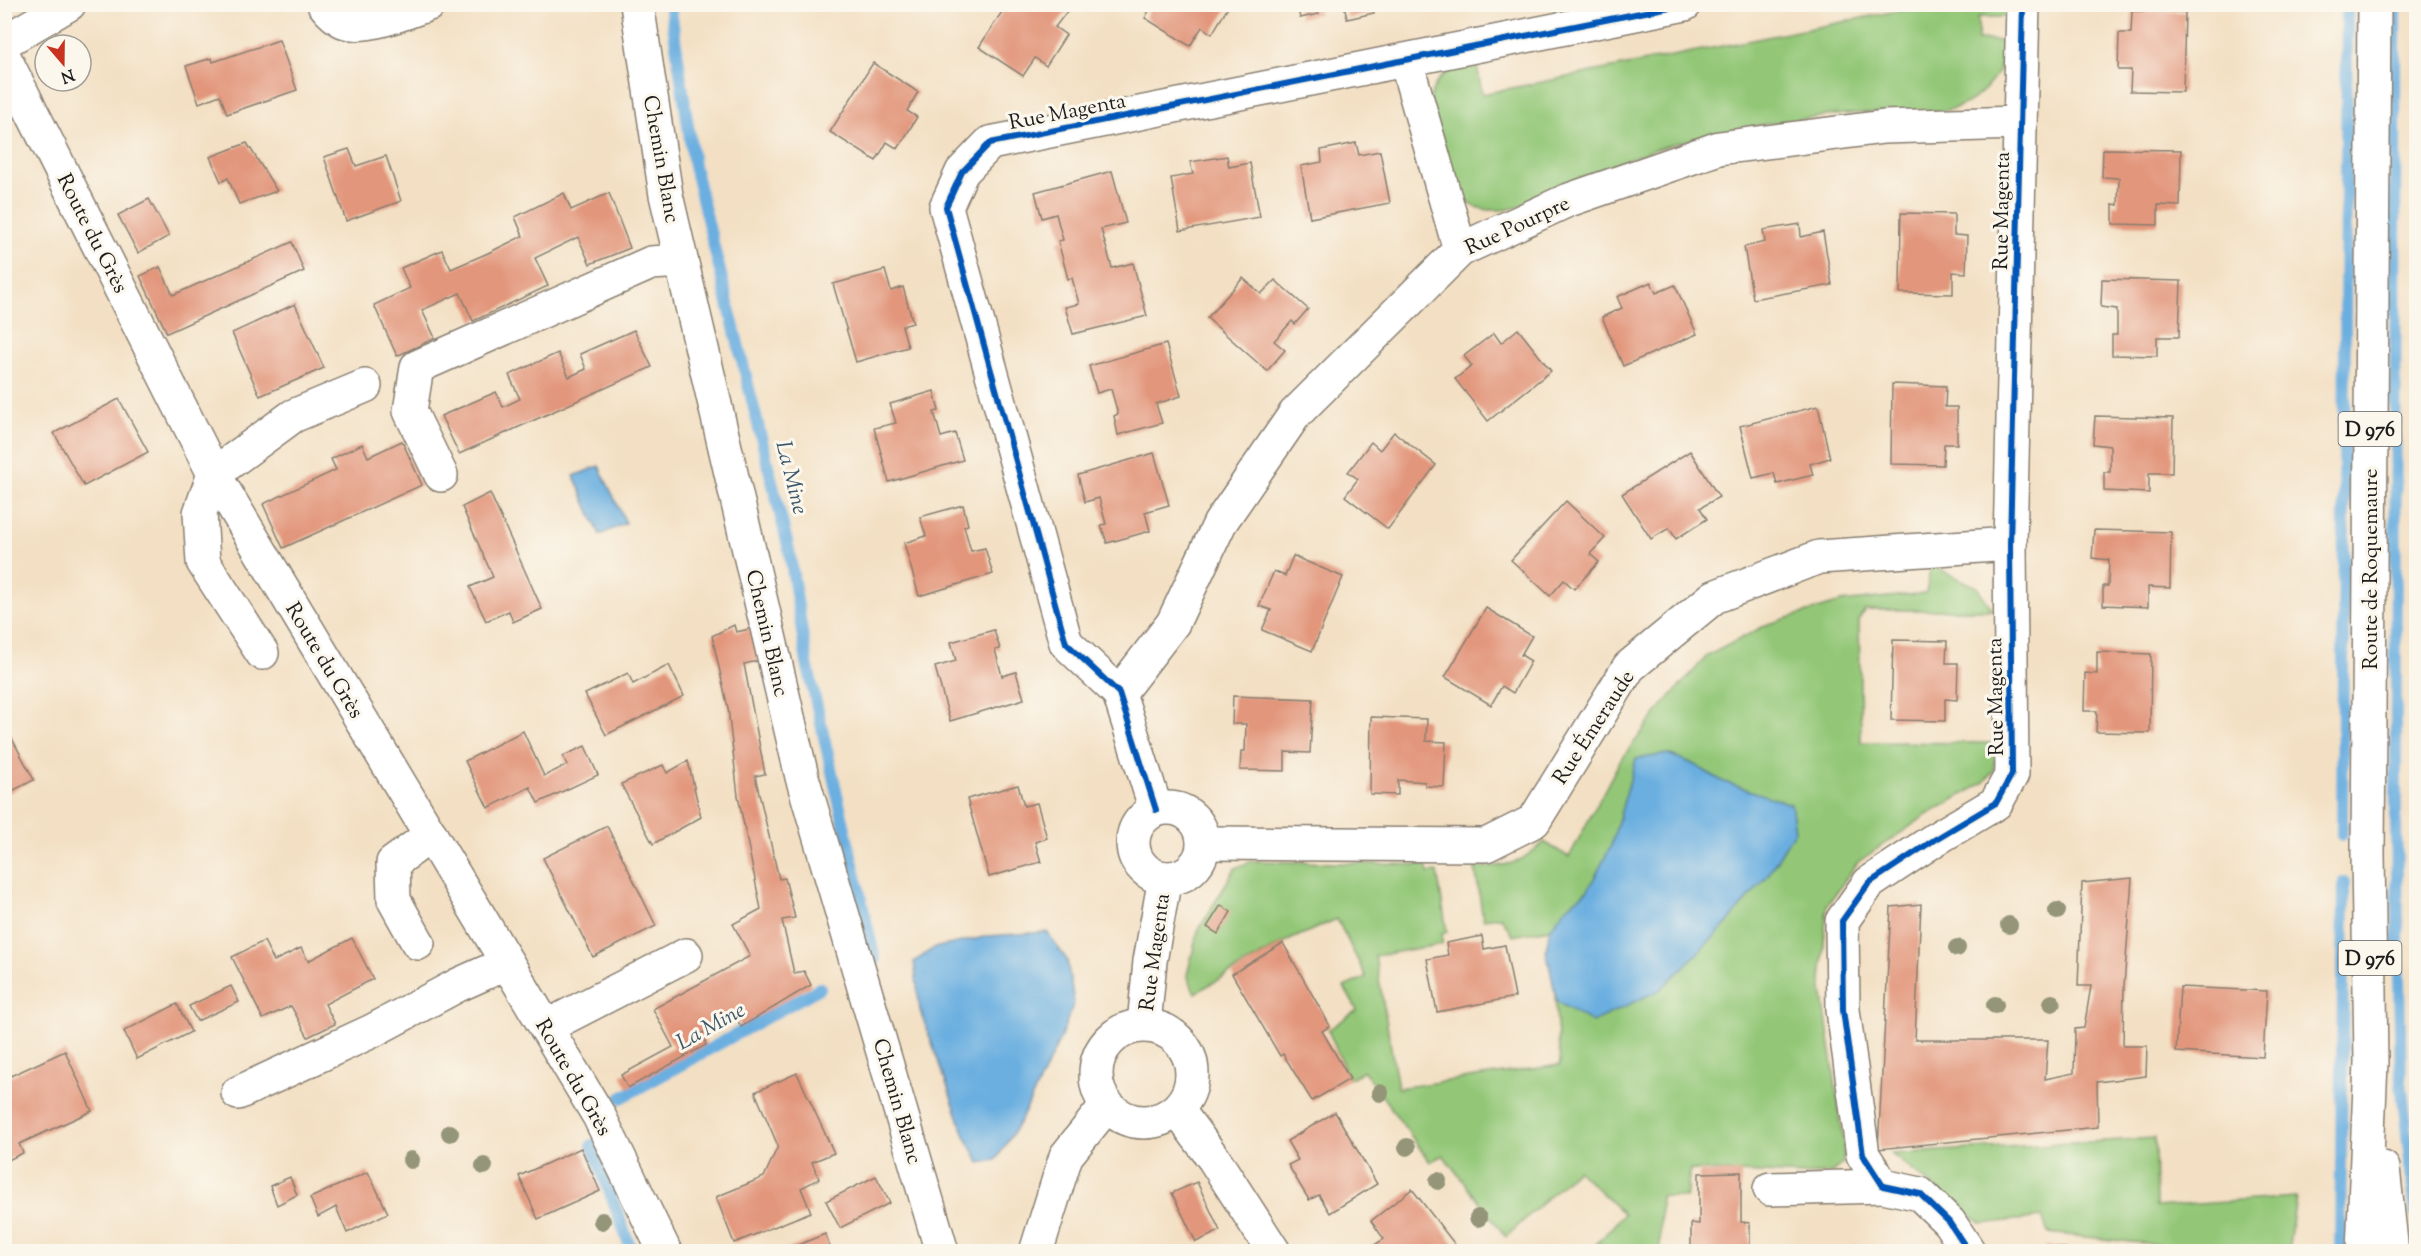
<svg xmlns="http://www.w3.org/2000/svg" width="2421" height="1256" font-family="'Sorts Mill Goudy',serif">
	<rect width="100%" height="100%" fill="#fbf7ec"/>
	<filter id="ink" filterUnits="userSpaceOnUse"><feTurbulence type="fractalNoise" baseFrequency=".0167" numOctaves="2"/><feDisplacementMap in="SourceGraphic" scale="12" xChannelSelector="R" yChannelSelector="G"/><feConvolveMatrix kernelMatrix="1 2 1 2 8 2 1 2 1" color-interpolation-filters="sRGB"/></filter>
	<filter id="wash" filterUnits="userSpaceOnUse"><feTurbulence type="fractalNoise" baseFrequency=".008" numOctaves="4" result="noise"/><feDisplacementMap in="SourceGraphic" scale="24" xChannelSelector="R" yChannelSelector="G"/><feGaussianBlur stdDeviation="1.35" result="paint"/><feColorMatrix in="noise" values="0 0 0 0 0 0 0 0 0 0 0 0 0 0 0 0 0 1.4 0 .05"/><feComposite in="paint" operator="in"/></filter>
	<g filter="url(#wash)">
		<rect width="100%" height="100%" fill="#f3e0c4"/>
		<g fill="#93c777" stroke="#58724a" stroke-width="1.5">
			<path d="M1927,5H2007L2008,17H1978V40L2007,41C2004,71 1986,96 1958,107C1940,114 1918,111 1899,112C1875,112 1851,113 1827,116C1774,122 1721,130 1670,145C1618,160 1567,183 1518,207C1496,213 1474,211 1457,195L1430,100C1436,72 1450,69 1477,65L1482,94Z"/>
			<path d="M1931,565L1977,587L1993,610H1865L1859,619L1861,742L1997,743L1993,772L1983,783L1927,815L1858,862L1827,905L1821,982L1844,1144L1843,1163L1832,1172L1806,1175L1690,1170L1686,1198L1661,1196L1660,1251H1590L1624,1214L1577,1170L1506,1237L1443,1155L1430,1162L1364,1071L1349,1079L1328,1030L1357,1010L1344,987L1366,977L1337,919L1287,941L1195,993L1187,975L1198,931L1235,868L1252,861L1426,865L1428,873L1437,872L1447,932L1442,934V944L1375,956L1398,1088L1560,1065L1550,929L1513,936L1501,917L1483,919L1475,868C1510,865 1517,866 1544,842L1569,857L1620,761L1662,706L1707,656L1768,624L1841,602L1926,593Z"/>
			<path d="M2155,1138L2156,1207L2296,1197L2288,1251H2159V1245L2048,1233L2042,1217L1982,1224L1891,1154Z"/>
		</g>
		<g fill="#6bafe0" stroke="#44667e" stroke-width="1.5">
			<path d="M599,466L626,523L600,535L574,476Z"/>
			<path d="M1668,754L1691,763L1724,782L1791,804L1795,830L1768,875L1723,928L1660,990L1592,1022L1557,1002L1546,950L1550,929L1565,909L1588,890L1611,846L1636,759Z"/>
			<path d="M1047,932L1067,960L1074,1002L1061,1037L1021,1120L996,1160L980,1163L965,1136L920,1010L914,962L934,948L989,936Z"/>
		</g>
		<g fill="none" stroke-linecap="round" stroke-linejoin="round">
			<g stroke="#6bafe0" stroke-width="12">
				<path d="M670,4L694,166L789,550L807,663L875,960"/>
				<path d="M2395,4L2396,824L2401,1081L2416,1214"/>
				<path d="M2342,835L2347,4"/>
				<path d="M621,1098L820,988"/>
				<path d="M592,1145L632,1252"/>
				<path d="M2340,1252L2344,882"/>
			</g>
		</g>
		<g id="blocks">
			<g fill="#e2967b">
				<path d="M1007,4H1060L1068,10L1055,27L1066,35L1046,66L1035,58L1023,76L979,47Z"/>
				<path d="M1153,4H1230L1212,34L1202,27L1190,46L1145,18Z"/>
				<path d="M1297,4H1340V5L1318,10L1319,14L1300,18Z"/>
				<path d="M1344,4H1373L1374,13L1347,19Z"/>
				<path d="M2132,11L2185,12L2183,92L2130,91L2131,70H2118L2119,33H2131Z"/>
				<path d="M279,40L297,90L227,114L220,95L199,103L186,66L212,58L213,62Z"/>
				<path d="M873,63L918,92L907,111L917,117L898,149L887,142L876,161L830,132Z"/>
				<path d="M247,143L277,191L239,204L228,178L221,182L210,157Z"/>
				<path d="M1356,143L1359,155L1380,151L1390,203L1310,218L1301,166L1322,162L1321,150Z"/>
				<path d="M349,149L356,166L386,156L401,201L346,221L324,157Z"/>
				<path d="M2103,149L2181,150L2180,206L2158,205V225L2113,224V204L2118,205L2119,178L2102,177Z"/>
				<path d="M1227,156L1229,167L1250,163L1260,217L1180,231L1171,178L1193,174L1190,162Z"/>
				<path d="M1112,171L1126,223L1101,229L1112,268L1133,263L1147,316L1073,334L1065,307L1079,304L1072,278L1068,279L1058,241L1063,240L1056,214L1042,218L1035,192Z"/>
				<path d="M564,193L571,210L609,193L630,248L590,264L578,237L535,258L548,286L473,321L460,293L422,310L435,338L397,356L374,305L410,288L401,268L442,250L451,269L488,253L523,236L515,217Z"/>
				<path d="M149,199L169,236L138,253L118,215Z"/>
				<path d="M1901,213L1954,214V235L1967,236L1966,273L1953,272V294L1900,293Z"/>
				<path d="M1800,224L1801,237L1823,232L1832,285L1753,299L1744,247L1765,242L1763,230Z"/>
				<path d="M292,242L304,271L167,333L140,276L160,267L173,295Z"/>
				<path d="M885,270L891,291L903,287L913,323L902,326L908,347L856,362L833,284Z"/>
				<path d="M1243,278L1261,294L1275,280L1308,309L1295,324L1292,321L1274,341L1285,350L1267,371L1207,318Z"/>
				<path d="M2102,279L2181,281L2179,337H2157V356L2112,355V335H2117V309L2101,307Z"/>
				<path d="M1651,282L1656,293L1675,285L1697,334L1623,366L1602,317L1622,308L1617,297Z"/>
				<path d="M295,304L324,368L260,396L232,333Z"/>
				<path d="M1518,329L1551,371L1488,421L1455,379L1472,366L1464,356L1494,333L1501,343Z"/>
				<path d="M634,330L652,367L459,454L441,416L496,392L503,407L520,399L509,375L558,353L569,377L586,369L580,354Z"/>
				<path d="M1166,344L1181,396L1156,404L1162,423L1118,435L1114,416L1118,414L1111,389L1097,393L1089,366Z"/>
				<path d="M1892,384L1946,386L1945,407H1957V444H1944L1943,465L1891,464Z"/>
				<path d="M934,391L939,411L934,412L941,437L955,433L963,460L889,482L874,428L896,423L890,404Z"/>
				<path d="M119,399L148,452L84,486L54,433Z"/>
				<path d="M1818,406L1830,458L1810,464L1813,475L1777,484L1774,473L1753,478L1740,426Z"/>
				<path d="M2095,416L2173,418L2172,473H2149V493L2104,491V472H2110V446L2093,444Z"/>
				<path d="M1394,432L1436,465L1388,529L1345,496L1358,479L1348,472L1371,442L1380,450Z"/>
				<path d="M402,441L422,485L283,548L263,504L336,470L331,459L362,444L368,457Z"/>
				<path d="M1690,451L1719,497L1700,508L1707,519L1676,539L1669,528L1651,539L1622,494Z"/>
				<path d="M1154,453L1169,505L1145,512L1150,531L1107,543L1101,525L1106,524L1099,498L1085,502L1078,475Z"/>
				<path d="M490,493L542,609L513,622L509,611L486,621L470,587L493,577L462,507Z"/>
				<path d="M1566,501L1605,538L1590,554L1599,562L1574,589L1564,580L1550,596L1511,560Z"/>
				<path d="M963,505L968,525L964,526L971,551L985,548L993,574L919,596L904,543L926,536L920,517Z"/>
				<path d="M2094,530L2171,532L2170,588L2148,587V607L2103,605V586H2108L2109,560L2092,558Z"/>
				<path d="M1293,556L1343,577L1312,651L1262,630L1271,610L1259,606L1274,571L1285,576Z"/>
				<path d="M1486,608L1532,636L1521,655L1531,661L1513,693L1502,686L1491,705L1445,677Z"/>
				<path d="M734,625L736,632L754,628L762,660L744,664L765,774L755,776L779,879L785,878L795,918L782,920L794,973L804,971L811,985L741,1027L734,1013L702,1033L706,1045L628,1088L621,1075L673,1047L653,1009L750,956L733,924L761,909L738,796L728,708L712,636Z"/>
				<path d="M994,630L1000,649L995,650L1002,676L1016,672L1024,699L950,721L935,667L956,661L951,642Z"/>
				<path d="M1893,640L1947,641L1946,663H1958L1957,700L1945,699V721L1891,720Z"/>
				<path d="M2097,652L2151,654L2150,733L2096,732L2097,711H2084L2085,673L2097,674Z"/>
				<path d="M669,665L684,696L606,735L585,694L628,673L633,684Z"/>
				<path d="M1233,696L1313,699L1310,753L1285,752V771L1240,770L1241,751H1245L1246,724H1232Z"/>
				<path d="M1371,717L1427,719L1426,741L1446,742L1444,787L1425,786V782L1398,780V795L1370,794Z"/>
				<path d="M523,731L544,776L567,765L563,756L585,746L598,775L538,803L530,787L488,808L465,761Z"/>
				<path d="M9,733L34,780L4,795V735Z"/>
				<path d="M688,761L701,817L653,844L621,784L663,765L667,773Z"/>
				<path d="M1018,785L1024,806L1037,803L1047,838L1035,842L1041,862L989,877L967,799Z"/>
				<path d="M607,826L656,926L593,957L543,858Z"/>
				<path d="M2132,878L2124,986L2123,1046H2147L2146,1076L2097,1082L2098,1127L1878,1149L1891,907L1921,904L1915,1040H2048L2045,1079L2074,1073L2075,1029L2084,1028L2091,986H2078L2082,883Z"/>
				<path d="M1221,905L1231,912L1218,934L1207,927Z"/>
				<path d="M1482,936L1484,949L1505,945L1515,997L1437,1012L1427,959L1448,955L1446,943Z"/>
				<path d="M352,938L373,979L325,1004L335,1024L308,1037L291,1006L263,1019L232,957L264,941L274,961L301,948L308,961Z"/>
				<path d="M1283,943L1330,1026L1322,1031L1350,1079L1312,1101L1283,1054L1280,1056L1232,974Z"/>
				<path d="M231,986L239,1002L197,1021L189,1006Z"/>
				<path d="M2180,987L2267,991L2263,1057L2176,1052Z"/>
				<path d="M177,1004L191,1032L137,1059L124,1031Z"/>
				<path d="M65,1051L92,1111L19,1144L23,1153L4,1162V1079Z"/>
				<path d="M797,1073L834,1153L812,1162L819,1179L801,1188L811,1212L734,1243L716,1197L764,1177L778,1146L755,1092Z"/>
				<path d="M1335,1112L1377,1184L1330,1213L1319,1195L1309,1200L1288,1165L1298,1160L1287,1141Z"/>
				<path d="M581,1148L600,1191L538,1219L519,1176Z"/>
				<path d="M368,1172L388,1213L347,1233L336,1207L318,1217L310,1198Z"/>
				<path d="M1741,1172V1222L1750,1223V1251H1691V1223L1699,1224V1173Z"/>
				<path d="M876,1176L890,1203L840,1228L826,1201Z"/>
				<path d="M290,1177L297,1195L277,1205L270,1186Z"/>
				<path d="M1197,1182L1220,1231L1196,1242L1172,1193Z"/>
				<path d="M1412,1189L1460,1251H1378L1373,1246L1384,1239L1371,1221Z"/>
				<path d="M825,1234L831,1250L827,1251H783Z"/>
				<path d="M1854,1245L1905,1249V1251H1853Z"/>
				<path d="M1108,1246L1142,1250L1141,1251H1107Z"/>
				<path d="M2046,1246L2080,1250V1251H2045Z"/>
			</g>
		</g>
	</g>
	<g filter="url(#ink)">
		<use href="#blocks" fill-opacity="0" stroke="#887e70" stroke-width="1.5"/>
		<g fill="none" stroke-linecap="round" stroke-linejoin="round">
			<defs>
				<g id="minor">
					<path d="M324,4C329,11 339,20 346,22C366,29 409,11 429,4"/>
					<path d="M637,4L666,195L802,777L942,1252"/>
					<path d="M4,42L69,4"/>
					<path d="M4,57L214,474L599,1116L665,1252"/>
					<path d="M1406,61L1460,250"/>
					<path d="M441,475L410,411L417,367L651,263L681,261"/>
					<path d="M262,653L203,562L200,513L214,474L293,416L365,386"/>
					<path d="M1119,693L1173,623L1220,523L1295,414L1460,250L1566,201L1719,148L1884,127L2019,123"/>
					<circle cx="1168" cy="843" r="35"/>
					<path d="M1156,810L1119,693L1066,643L946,207L962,172L990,143L1685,4"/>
					<path d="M1204,843L1486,845L1534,821L1629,667L1714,597L1819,557L2010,544"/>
					<path d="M418,943L394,900L393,863L431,835"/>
					<path d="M1144,1025L1150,961L1165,878"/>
					<circle cx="1144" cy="1074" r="48"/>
					<path d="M546,1027L686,955"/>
					<path d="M238,1093L372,1031L458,985L507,963"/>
					<path d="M1175,1111L1185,1120L1214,1159L1274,1252"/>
					<path d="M1770,1189L1883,1186"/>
					<path d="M1036,1252L1066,1156L1107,1105"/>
					<path d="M1969,1252L1949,1222L1920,1194L1883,1186L1863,1155L1843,1010L1842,921L1869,883L1934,840L1996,803L2012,774L2010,544L2023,4"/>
				</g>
				<g id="major">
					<path d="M2383,1168L2392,1252"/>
					<path d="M2363,1252L2371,1062L2368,854L2374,4"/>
				</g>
			</defs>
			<use href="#minor" stroke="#887e70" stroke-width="36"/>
			<use href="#major" stroke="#887e70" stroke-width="36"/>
			<use href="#minor" stroke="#fff" stroke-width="33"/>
			<use href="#major" stroke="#fff" stroke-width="33"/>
			<defs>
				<g id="cycleway">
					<path d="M1156,810L1119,693L1066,643L946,207L962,172L990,143L1685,4"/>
					<path d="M1969,1252L1949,1222L1920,1194L1883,1186L1863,1155L1843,1010L1842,921L1869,883L1934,840L1996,803L2012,774L2010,544L2023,4"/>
				</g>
			</defs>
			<use href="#cycleway" stroke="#fbf7ec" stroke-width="10"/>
			<use href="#cycleway" stroke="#0057b8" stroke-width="6"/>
		</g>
		<g fill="#949579">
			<circle cx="2057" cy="911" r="9"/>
			<circle cx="2009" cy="925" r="9"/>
			<circle cx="1957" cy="948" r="9"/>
			<circle cx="2052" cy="1003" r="9"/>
			<circle cx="1995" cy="1005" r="9"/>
			<circle cx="1380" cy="1093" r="9"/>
			<circle cx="450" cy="1133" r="9"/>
			<circle cx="1407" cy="1147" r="9"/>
			<circle cx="411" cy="1160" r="9"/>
			<circle cx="484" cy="1166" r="9"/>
			<circle cx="1438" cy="1181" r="9"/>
			<circle cx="1478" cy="1218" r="9"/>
			<circle cx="602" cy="1221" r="9"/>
		</g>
	</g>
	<g text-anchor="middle" stroke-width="6" stroke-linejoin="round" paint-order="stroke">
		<g fill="#fbf7ec" stroke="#5f5e5a" stroke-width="1.5">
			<rect x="2338.5" y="412" width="63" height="34" rx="4.5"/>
			<rect x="2338.5" y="941" width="63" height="34" rx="4.5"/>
		</g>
		<g font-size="20" font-weight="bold" fill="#1c1c1c">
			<text x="2370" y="436">D 976</text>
			<text x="2370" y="965">D 976</text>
		</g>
		<g font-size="21" fill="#1c1c1c" stroke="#fbf7ec">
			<text transform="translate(1067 111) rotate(-11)" y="7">Rue Magenta</text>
			<text transform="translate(662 159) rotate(80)" y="7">Chemin Blanc</text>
			<text transform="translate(2001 211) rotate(-89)" y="7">Rue Magenta</text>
			<text transform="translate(1517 225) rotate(-25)" y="7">Rue Pourpre</text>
			<text transform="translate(93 233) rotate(63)" y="7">Route du Grès</text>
			<text transform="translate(2370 569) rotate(-90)" y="7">Route de Roquemaure</text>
			<text transform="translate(768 633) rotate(77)" y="7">Chemin Blanc</text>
			<text transform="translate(325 660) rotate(59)" y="7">Route du Grès</text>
			<text transform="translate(1995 697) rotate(-91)" y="7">Rue Magenta</text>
			<text transform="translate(1593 727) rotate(-57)" y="7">Rue Émeraude</text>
			<text transform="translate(1154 952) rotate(-82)" y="7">Rue Magenta</text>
			<text transform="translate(574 1077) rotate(60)" y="7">Route du Grès</text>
			<text transform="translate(898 1101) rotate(74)" y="7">Chemin Blanc</text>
		</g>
		<g font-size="22" font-style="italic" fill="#3c576a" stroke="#fbf7ec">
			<text transform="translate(793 477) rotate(76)" y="8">La Mine</text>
			<text transform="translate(710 1025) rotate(-29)" y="8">La Mine</text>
		</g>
	</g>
	<rect width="2421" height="1256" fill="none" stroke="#fbf7ec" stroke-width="24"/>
	<g transform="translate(63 63) rotate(160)"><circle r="28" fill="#fbf7ec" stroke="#a29f99" stroke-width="1.5"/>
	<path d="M0-4.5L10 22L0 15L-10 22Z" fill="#c8321e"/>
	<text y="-9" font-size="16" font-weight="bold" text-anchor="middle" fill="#1c1c1c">N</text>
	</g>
</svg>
